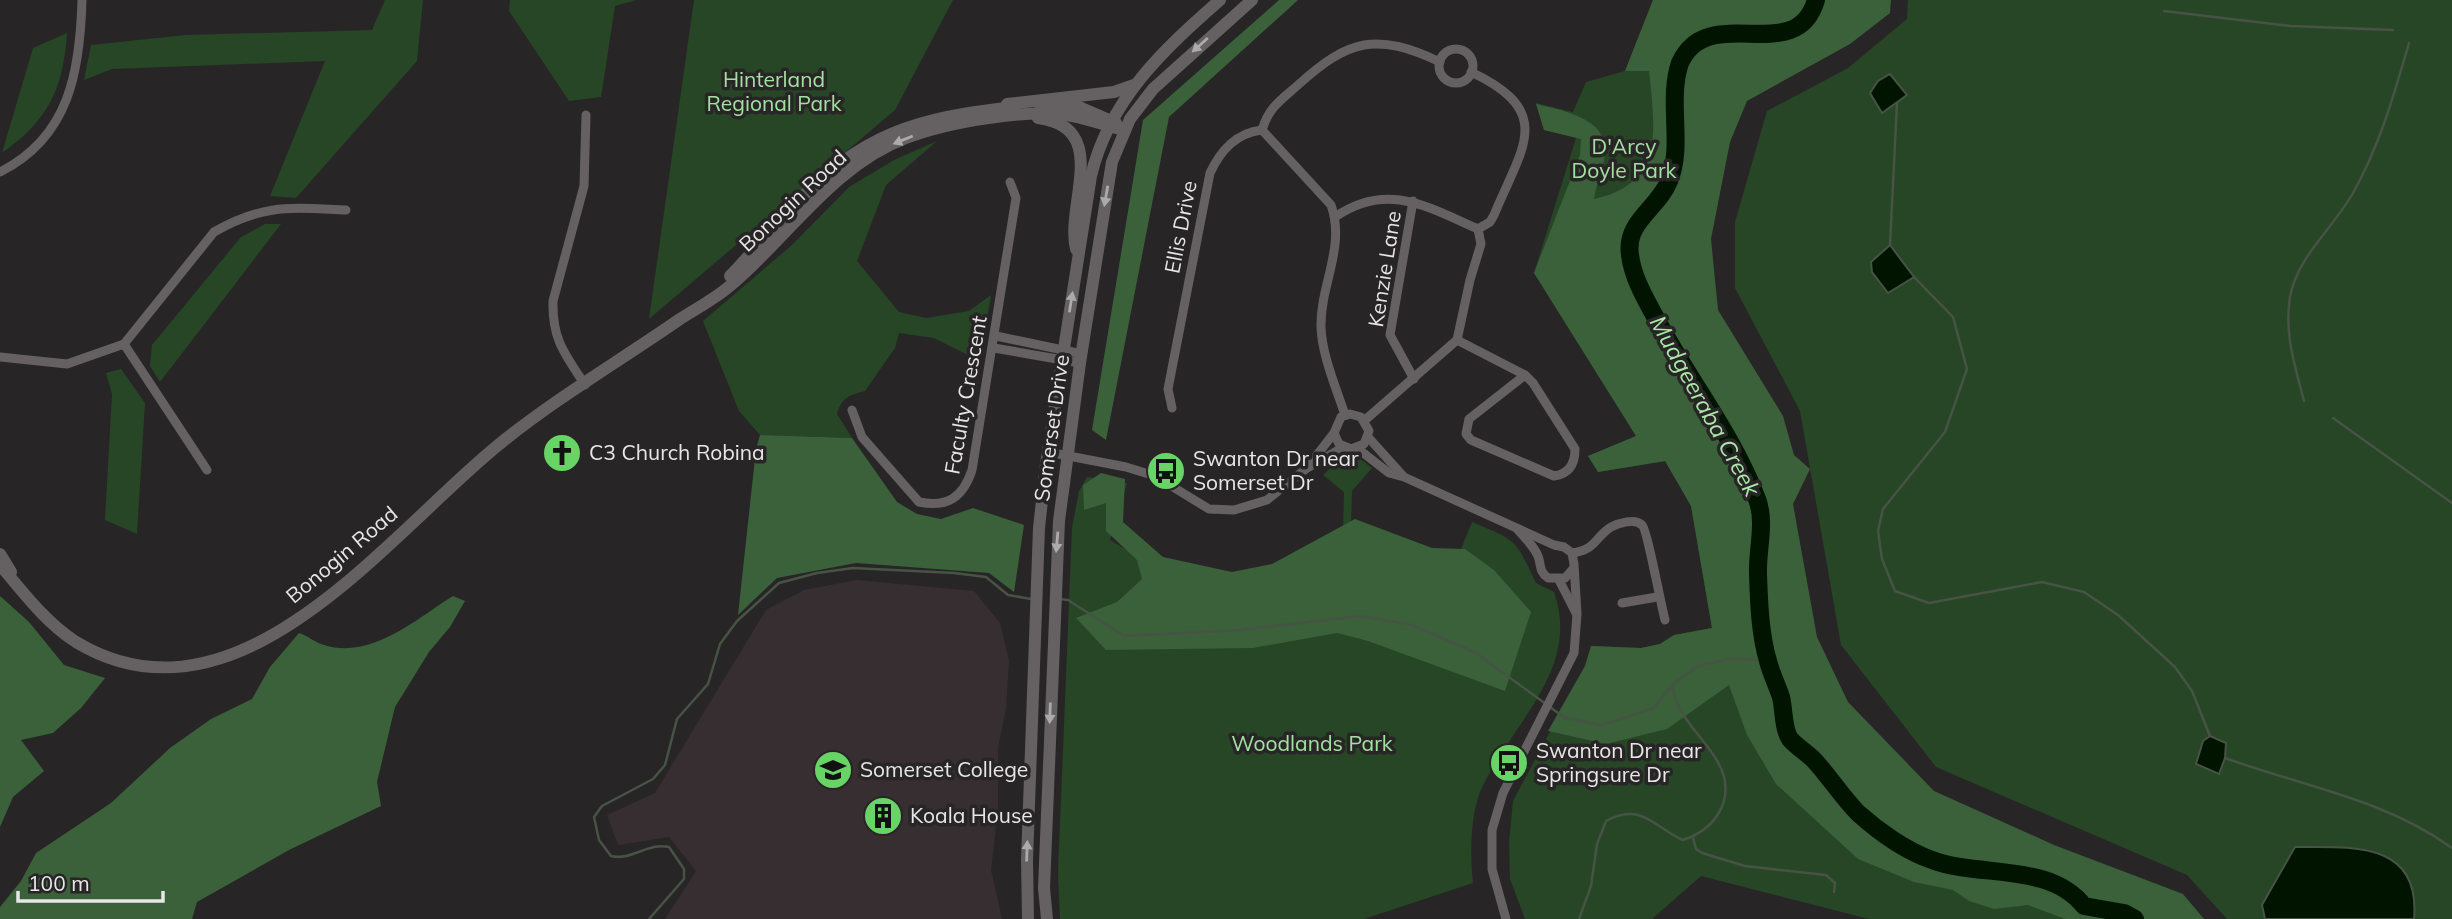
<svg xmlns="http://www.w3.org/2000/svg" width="2452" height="919" font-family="Mulish,sans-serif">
	<rect width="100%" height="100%" fill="#282527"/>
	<path fill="#372e32" d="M857,580L974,591L1000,623L1009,661L1006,708L998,748V810L991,870L1002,919H665L696,871L669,837L618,845L607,815L655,793L766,610L804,590Z"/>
	<g fill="#274626">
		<path d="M385,0H423L417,61L296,198L270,196L325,61L112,69L84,80L91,45L186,35L372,30Z"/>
		<path d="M510,0H636L615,6L601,97L569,101L509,11Z"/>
		<path d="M694,0H953L895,110L649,319Z"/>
		<path d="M1653,0H1816L1679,67L1781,696L2135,919H1869L1701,876L1652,919H1525L1510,879L1509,843L1513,801L1585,666L1591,646L1641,648L1660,644L1674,635L1712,628L1691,506L1666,461L1598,472L1588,456L1636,436L1534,273L1576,138L1544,130L1536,103L1573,112L1586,82L1625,71Z"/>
		<path d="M1908,0H2452V919H2227L2187,875L1936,767L1841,645L1800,411L1735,288V222L1767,111L1848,68L1907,19Z"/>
		<path d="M67,33C63,90 48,120 2,153L33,48Z"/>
		<path d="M937,141L886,185L857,261L899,312L926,318L969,311L991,295L980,361L934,338L899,333L895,348L865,391C849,395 842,397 837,414L852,438L760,435L739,411L703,321L792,245L849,187L894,160Z"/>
		<path d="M265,224H281L160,382L150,366L152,345L241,237Z"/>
		<path d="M121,369L145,403L137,534L105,520L112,394L106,373Z"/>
		<path d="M1349,456L1359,458L1372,468L1352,491L1351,525L1457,559L1472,522C1518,541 1515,539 1536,583L1554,592C1582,671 1508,727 1480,792C1470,818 1470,856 1473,883L1364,919H1060L1058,873L1072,528L1079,491L1087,477L1127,483L1110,540C1158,570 1218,586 1275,573C1294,568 1326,541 1343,529L1344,492L1323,475L1339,460Z"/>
	</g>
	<g fill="#3a6139">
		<path d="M1279,0H1298L1169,117L1106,440L1092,430L1143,120Z"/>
		<path d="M1653,0H1891L1890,13L1850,44L1747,101L1730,142L1711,239L1718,310L1783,416L1794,455L1810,469L1793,504L1817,637L1848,702L1934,791L2054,845L2183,894L2204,919H2065L2028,905L1994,909L1969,901L1953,890L1914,882L1858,859L1776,784L1747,735L1729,685L1667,729L1606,744L1548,731L1585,666L1591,646L1641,648L1660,644L1674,635L1712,628L1691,506L1665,461L1598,472L1588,456L1636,436L1534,273L1580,155L1581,139L1544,130L1536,104C1559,110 1606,117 1605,150C1605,166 1596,183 1594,199C1665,184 1655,129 1649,71H1625Z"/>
		<path d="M760,435L852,438L897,502L917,514L941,519L973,508L1024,525L1014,592L989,573L856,563L777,578L738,615L756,449Z"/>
		<path d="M1101,473L1125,479L1123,522L1163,557L1232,572L1272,564L1355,519L1432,548L1465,549L1494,570L1531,612L1505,691L1368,641L1337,633L1253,648L1106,650L1076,618L1117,602L1142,579L1137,560L1106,531V503L1084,510L1083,485Z"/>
		<path d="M0,596L29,622L64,665L105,678L81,708L53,733L21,740L44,771L13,797L0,827Z"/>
		<path d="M453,596L465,601L450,627L429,652L395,707L377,782L381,806L289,850L197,902L192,919H0V907L21,881L36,853L111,803L170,748L211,719L252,699L270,667L299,633C308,636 316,643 324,645C371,660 416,619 453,596Z"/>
	</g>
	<g fill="#001400" stroke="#465345" stroke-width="2">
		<path d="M1890,74L1907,95L1882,113L1870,93L1878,81Z"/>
		<path d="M1890,245L1914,277L1888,293L1872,272L1871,262Z"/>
		<path d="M2210,736L2226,743L2225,758L2219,774L2196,764L2203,741Z"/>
		<path d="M2295,847C2352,847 2421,841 2414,919H2265L2262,905Z"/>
	</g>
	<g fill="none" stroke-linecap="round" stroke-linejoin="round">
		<g stroke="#465345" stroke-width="2.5">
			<path d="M2164,11L2291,26L2393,30"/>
			<path d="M1890,245L1897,103"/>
			<path d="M1914,277L1953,317L1967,369L1945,432L1883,509L1878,531L1882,559L1895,591L1929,603L2042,582L2084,592L2118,615L2175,667L2192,691L2210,736"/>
			<path d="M2304,401C2295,366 2284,334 2290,297C2297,257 2334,227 2353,193C2380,145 2394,95 2409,43"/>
			<path d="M2333,418L2452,503"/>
			<path d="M1059,599L1068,600L1124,636L1240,630L1361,616L1412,625L1476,653L1565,718L1602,725L1654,708L1672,685L1698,666L1730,659L1767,660"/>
			<path d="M2225,758C2302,786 2385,799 2452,848"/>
			<path d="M1693,838L1696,849L1702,853L1745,866L1826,875L1835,883L1834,892"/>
			<path d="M649,919L684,879V869L669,847C648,842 632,861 611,856L599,840L594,817L602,806L653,779L665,765L677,719L708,684L720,644L737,621L779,583L817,573L853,568L954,573L986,577L1008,595L1031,599"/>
			<path d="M1579,919L1591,886L1597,844L1606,821C1641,801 1655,828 1683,840C1719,828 1738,794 1716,759C1700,733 1677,717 1672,685"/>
		</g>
		<path stroke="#001400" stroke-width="18" d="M1816,0C1796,69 1708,0 1680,63C1667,101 1684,145 1669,181C1658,209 1625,221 1630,255C1633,280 1648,303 1659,324C1691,383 1734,437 1757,499C1766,522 1757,550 1758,574C1759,603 1760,634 1768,661C1771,673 1777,685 1781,697C1784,709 1783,729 1790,739C1797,747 1807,753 1814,760C1829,776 1842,797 1858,813C1878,831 1906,851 1932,860C1980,878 2049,862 2084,906L2124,913L2135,919"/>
		<g stroke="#656163" stroke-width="9">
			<circle cx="1456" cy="66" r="17"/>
			<path d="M1471,72C1556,112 1522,147 1494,215L1490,222L1478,229"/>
			<path d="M1262,130L1331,205C1346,247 1320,285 1321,327C1322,356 1336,387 1345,415"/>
			<path d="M1262,130C1269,107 1280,101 1298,85C1349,39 1376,32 1440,62"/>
			<path d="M0,172C70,137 80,70 82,0"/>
			<path d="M1413,201L1390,335L1414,379"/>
			<path d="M1335,217C1387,181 1428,207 1478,229"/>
			<path d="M996,336L1082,354"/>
			<path d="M1457,340L1525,375L1533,383L1575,449C1575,464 1569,474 1554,476L1471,440L1466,434L1469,419L1525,375"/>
			<path d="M124,344L207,470"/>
			<path d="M994,348L1080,363"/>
			<path d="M0,357L67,364L124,344L214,232C265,203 291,208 346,210"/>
			<path d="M585,385C565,354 552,340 553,301L584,186L586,115"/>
			<path d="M1172,408L1168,389L1210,173C1221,150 1236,133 1262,130"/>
			<path d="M852,410L862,437L919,502C948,508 963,497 972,470L1016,198L1010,182"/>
			<path d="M1365,420L1457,340L1470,280L1481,244L1478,229"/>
			<path d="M1368,437L1403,476"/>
			<path d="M1357,448L1389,473L1404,477L1554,545L1564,547L1572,553L1574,564L1577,614L1574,653L1503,793L1492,830V869L1506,919"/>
			<path d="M1048,452L1126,467L1155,476L1209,509L1234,510L1267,500L1307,468L1344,447"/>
			<path d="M1310,464L1334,433L1341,417L1350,414L1361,417L1369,431L1364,444L1351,449L1339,444L1334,433"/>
			<path d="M1518,530C1525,538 1536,548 1539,559C1541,568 1540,572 1548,578H1565L1573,569"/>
			<path d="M1572,553C1596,550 1594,538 1611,527C1619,523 1635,518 1642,525C1647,529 1661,605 1665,620"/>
			<path d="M1559,580L1576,613"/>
			<path d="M1622,603L1657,597"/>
		</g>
		<g stroke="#656163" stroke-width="12">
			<path d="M1007,104L1114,92L1134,85"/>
			<path d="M1040,105L1079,107L1116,123"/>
			<path d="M1038,118C1112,127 1065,205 1076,249"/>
			<path d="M730,276C751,255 770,230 791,208C863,133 914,118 1015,107"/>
			<path d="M0,554L11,572"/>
			<path d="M0,565C23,592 46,623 76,642C239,740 390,531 502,442C558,397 621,360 680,319C697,308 715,299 731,285C788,237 834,165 906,138C947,122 1029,108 1072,116C1090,119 1106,126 1124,130"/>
			<path d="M1028,919L1027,860L1039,528L1046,464L1091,176C1109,100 1163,50 1220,0"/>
			<path d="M1047,919L1044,888L1059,521L1080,363L1112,162L1130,119L1153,89L1252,0"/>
		</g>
	</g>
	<defs><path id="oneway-solid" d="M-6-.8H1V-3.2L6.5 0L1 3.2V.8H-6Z" transform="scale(1.75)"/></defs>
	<g fill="#adaaac">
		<use href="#oneway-solid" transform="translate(1200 45) rotate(138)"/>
		<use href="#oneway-solid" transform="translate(903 140) rotate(158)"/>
		<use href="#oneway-solid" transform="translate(1106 196) rotate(100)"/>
		<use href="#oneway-solid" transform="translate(1071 302) rotate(-81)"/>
		<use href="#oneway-solid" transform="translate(1057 542) rotate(95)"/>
		<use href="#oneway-solid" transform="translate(1050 713) rotate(92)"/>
		<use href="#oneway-solid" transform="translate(1027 851) rotate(-88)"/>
	</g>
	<defs>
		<symbol id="church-disc" viewBox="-11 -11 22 22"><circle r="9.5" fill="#67d465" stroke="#282527"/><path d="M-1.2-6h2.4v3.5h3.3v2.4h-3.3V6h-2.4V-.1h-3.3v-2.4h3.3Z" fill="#111"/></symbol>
		<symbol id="bus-disc" viewBox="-11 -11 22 22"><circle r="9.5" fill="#67d465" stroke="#282527"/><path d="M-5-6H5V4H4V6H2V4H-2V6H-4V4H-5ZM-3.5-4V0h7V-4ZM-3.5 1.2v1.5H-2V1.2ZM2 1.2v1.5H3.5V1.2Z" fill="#111"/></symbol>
		<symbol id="school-disc" viewBox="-11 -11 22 22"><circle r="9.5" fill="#67d465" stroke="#282527"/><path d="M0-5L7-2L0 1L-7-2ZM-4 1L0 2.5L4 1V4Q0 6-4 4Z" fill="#111"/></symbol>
		<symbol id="building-disc" viewBox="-11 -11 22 22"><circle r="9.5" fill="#67d465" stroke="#282527"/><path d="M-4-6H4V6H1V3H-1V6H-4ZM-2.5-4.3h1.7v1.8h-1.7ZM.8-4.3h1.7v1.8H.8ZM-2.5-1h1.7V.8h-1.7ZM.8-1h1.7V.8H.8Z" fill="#111"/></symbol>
	</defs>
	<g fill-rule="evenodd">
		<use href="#church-disc" x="540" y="431" width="44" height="44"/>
		<use href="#bus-disc" x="1144" y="449" width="44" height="44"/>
		<use href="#bus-disc" x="1487" y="741" width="44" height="44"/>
		<use href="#school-disc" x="811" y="748" width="44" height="44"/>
		<use href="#building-disc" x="861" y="794" width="44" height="44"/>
	</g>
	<g text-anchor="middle" stroke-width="7" stroke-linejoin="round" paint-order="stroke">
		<g font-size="21" fill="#a3e0a0" stroke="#282527">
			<text x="774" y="87">Hinterland<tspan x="774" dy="24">Regional Park</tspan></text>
			<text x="1624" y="154">D'Arcy<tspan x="1624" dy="24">Doyle Park</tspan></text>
			<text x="1312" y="751">Woodlands Park</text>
		</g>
		<g font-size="21" fill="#e8e6e7" stroke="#282527">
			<text transform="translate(793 201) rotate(-43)" y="7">Bonogin Road</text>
			<text transform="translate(1181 227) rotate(-79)" y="7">Ellis Drive</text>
			<text transform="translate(1385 269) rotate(-81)" y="7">Kenzie Lane</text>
			<text transform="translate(966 395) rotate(-80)" y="7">Faculty Crescent</text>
			<text transform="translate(1052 428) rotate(-82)" y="7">Somerset Drive</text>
			<text transform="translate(342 555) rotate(-40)" y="7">Bonogin Road</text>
		</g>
		<g font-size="21" fill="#e8e6e7" stroke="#282527" text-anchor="start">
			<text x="589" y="460">C3 Church Robina</text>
			<text x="1193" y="466">Swanton Dr near<tspan x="1193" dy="24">Somerset Dr</tspan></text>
			<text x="1536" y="758">Swanton Dr near<tspan x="1536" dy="24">Springsure Dr</tspan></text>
			<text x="860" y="777">Somerset College</text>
			<text x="910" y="823">Koala House</text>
		</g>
		<g font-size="23" font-style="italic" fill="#abe8a7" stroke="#282527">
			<text transform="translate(1705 406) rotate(61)" y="8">Mudgeeraba Creek</text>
		</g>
	</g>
	<path d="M18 891v10h145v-10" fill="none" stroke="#e8e6e7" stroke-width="3.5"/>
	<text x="28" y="891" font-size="21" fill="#e8e6e7" stroke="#282527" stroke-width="5" paint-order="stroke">100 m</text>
</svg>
